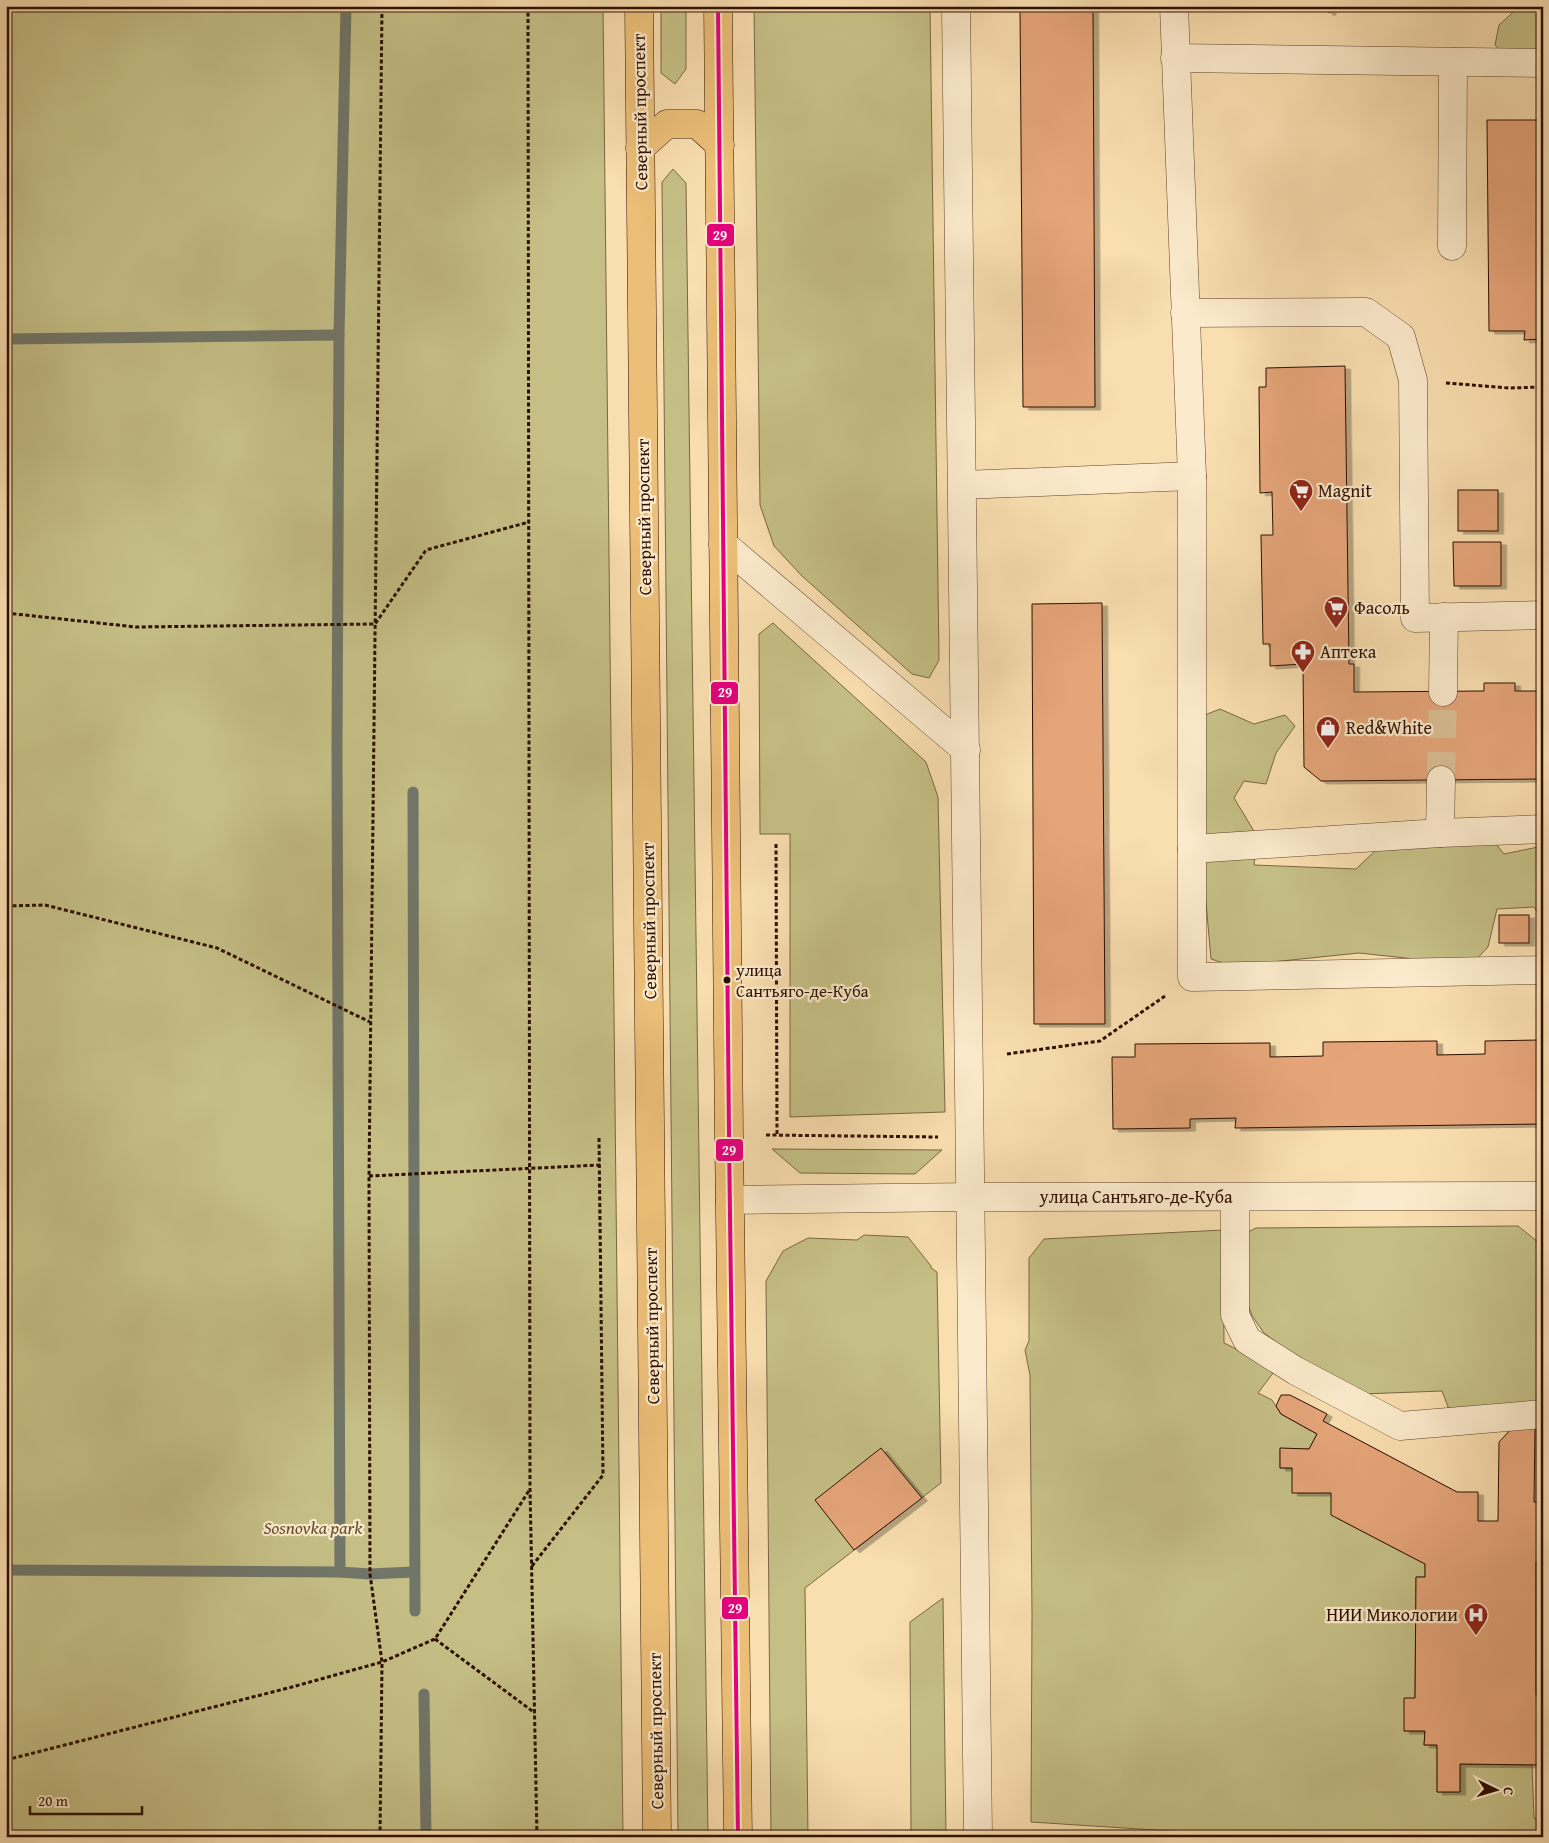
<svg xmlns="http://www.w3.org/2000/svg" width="1549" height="1843" font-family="'Gentium Book Plus',serif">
	<defs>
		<filter id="shadow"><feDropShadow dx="5.5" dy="3" stdDeviation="0" flood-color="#0004"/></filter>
	</defs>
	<rect width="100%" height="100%" fill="#f9deaf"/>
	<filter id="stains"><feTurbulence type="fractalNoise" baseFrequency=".004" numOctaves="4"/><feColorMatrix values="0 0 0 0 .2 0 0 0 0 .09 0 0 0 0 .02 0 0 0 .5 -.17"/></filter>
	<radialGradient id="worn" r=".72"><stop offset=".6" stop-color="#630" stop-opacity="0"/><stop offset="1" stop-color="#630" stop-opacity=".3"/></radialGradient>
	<g fill="#c5bf86" stroke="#796643">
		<path d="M6,6H603L623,1837H6Z"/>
		<path d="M661,6H686V69L675,84L661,73Z"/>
		<path d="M754,6H930L939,660L929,678L912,674L802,576L774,546L760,505Z"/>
		<path d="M1520,6H1543V51L1505,56L1495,45L1499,25Z"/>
		<path d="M673,169L686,183L708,1837H678L662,182Z"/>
		<path d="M773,623L926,762L938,797L945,1112L790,1117V834H760L759,634Z"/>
		<path d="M1220,709L1254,724L1285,715L1295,726L1276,753L1266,784L1244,781L1234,798L1257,836L1254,865L1356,869L1377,849L1489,835L1504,854L1543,846V921L1534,907L1497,909L1488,947L1471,965L1359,953L1233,966L1211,959L1192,744L1197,718Z"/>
		<path d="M772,1149L942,1150L915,1174L800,1173Z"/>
		<path d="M1518,1226L1543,1246V1406L1450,1412L1442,1391L1362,1394L1298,1358L1264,1333L1252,1316L1246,1298L1248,1232L1256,1228Z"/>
		<path d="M1223,1230L1224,1343L1276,1369L1258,1393L1272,1400L1281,1414L1317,1434L1309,1449H1280V1468H1292L1331,1493L1425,1564V1577H1416L1415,1698L1404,1731H1425L1424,1745H1437V1792H1460V1764L1532,1765L1534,1818L1543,1822V1837H1207L1202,1833L1031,1822L1032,1617L1030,1375L1025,1350L1029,1341V1258L1044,1239Z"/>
		<path d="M864,1235L908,1237L931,1266V1268L937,1272L941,1483L805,1588L808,1837H771L766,1281L783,1251L808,1238L857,1240Z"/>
		<path d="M943,1598L946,1837H911L910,1622Z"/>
	</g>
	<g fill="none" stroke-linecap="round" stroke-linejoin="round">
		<g stroke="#717668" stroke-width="11">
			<path d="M346,6L339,335L337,748L340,1572L370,1574L414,1572"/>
			<path d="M6,339L339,335"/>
			<path d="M413,792L415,1611"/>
			<path d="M6,1570L340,1572"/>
			<path d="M424,1694L426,1837"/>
		</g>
	</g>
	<g fill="#e5a579" stroke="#2d0e00" filter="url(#shadow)">
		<path d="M1020,6H1093L1095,407H1023Z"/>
		<path d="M1321,6H1334L1329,13Z"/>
		<path d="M1487,120H1543V339L1524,340L1525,331H1489Z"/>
		<path d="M1345,366L1349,664H1354V692L1484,691V683H1515V691H1543V779L1321,781L1304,767L1303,664L1270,666V644H1263L1261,535H1273L1272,492L1260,493L1259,387H1266V368Z"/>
		<rect x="1458" y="490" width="40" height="41"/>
		<path d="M1453,542H1501V586H1454Z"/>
		<path d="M1102,603L1105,1024H1034L1032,604Z"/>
		<rect x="1499" y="915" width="30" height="28"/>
		<path d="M1539,1040H1543V1124L1235,1128L1236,1118L1190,1119V1128L1113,1129L1112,1057H1135V1044L1270,1043V1057L1323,1056V1042L1437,1041V1055L1485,1054V1041Z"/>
		<path d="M1281,1395H1290L1327,1414L1323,1421L1457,1492H1478V1521H1498L1499,1442L1513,1427H1535L1534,1502H1543V1562H1536V1695H1543V1765L1460,1764V1792H1437V1745H1424L1425,1731H1404V1698H1415L1416,1577H1425V1564L1331,1515V1493H1292V1468H1280V1448L1309,1449L1317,1434L1281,1414L1276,1406Z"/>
		<path d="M881,1448L922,1498L854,1550L815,1500Z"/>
	</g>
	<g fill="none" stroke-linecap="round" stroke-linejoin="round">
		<path stroke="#dabf95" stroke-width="28" stroke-dasharray="28 14" stroke-linecap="butt" d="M1441,780L1443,692"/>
		<defs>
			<g id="minor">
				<path d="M956,6L978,1837"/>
				<path d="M1175,58L1543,63"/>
				<path d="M1452,246L1453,62"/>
				<path d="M1185,313L1366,312L1401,337L1413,380L1415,618L1543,615"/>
				<path d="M1192,476V977L1543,970"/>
				<path d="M963,485L1192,476L1174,6"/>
				<path d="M723,544L966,750"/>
				<path d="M1443,692L1444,617"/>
				<path d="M1440,833L1441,780"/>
				<path d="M1192,849L1440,833L1543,829"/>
				<path d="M1235,1197V1315L1247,1340L1296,1371L1400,1426L1543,1414"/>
				<path d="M730,1200L971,1197L1543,1196"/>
			</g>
			<g id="major">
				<path d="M639,6L657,1837"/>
				<path d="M718,6L729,1136L738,1837"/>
				<path d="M640,148L667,124H697L720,145"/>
			</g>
		</defs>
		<use href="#minor" stroke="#60422c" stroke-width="29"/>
		<use href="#major" stroke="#2d0e00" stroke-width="29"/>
		<g stroke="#2d0e00" stroke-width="3" stroke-dasharray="4 2.5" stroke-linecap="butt">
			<path d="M528,6L530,1488L537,1837"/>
			<path d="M1446,383L1509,388L1543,387"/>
			<path d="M6,613L136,627L375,624L426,550L529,522"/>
			<path d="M776,844L777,1135"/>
			<path d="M6,906L45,905L217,948L370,1022"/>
			<path d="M1007,1054L1100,1041L1165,996"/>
			<path d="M766,1135L938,1137"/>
			<path d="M369,1176L600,1165"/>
			<path d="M532,1566L603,1475L599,1138"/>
			<path d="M435,1639L535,1713"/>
			<path d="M6,1760L292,1687L382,1662L435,1639L530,1489"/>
			<path d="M380,1837L382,1662L370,1574L369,1176L382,6"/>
		</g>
		<use href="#minor" stroke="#fbeacb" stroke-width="28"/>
		<use href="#major" stroke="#ecbf78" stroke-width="28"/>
		<defs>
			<path id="bus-1" d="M718,6L729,1136L738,1837"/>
		</defs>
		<use href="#bus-1" stroke="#fbeacb" stroke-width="8"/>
		<use href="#bus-1" stroke="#e5007d" stroke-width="4"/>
	</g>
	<defs>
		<symbol id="supermarket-pin" viewBox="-11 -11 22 30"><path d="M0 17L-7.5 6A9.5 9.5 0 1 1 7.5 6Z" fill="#8f2418" stroke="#fbeacb"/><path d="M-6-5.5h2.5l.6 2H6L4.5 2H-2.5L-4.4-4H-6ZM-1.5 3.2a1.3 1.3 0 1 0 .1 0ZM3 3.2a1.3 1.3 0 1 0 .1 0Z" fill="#fff"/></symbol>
		<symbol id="pharmacy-pin" viewBox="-11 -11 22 30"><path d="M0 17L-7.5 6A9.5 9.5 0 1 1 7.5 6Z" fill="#8f2418" stroke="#fbeacb"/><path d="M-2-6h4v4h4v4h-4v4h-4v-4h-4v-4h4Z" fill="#fff"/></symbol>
		<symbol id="shop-pin" viewBox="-11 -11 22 30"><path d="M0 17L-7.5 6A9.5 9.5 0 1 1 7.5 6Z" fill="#8f2418" stroke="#fbeacb"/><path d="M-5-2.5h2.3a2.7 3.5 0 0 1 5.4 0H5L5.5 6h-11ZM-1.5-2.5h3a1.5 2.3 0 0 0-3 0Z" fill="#fff"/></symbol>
		<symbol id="hospital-pin" viewBox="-11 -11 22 30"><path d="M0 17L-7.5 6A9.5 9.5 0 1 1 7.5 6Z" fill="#8f2418" stroke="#fbeacb"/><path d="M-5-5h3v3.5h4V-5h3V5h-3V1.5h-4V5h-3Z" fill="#fff"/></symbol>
	</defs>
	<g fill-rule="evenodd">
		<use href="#supermarket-pin" x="1287" y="477" width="28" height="38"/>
		<use href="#supermarket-pin" x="1322" y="594" width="28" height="38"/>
		<use href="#pharmacy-pin" x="1289" y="638" width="28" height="38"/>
		<use href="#shop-pin" x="1314" y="714" width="28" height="38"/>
		<use href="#hospital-pin" x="1462" y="1601" width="28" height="38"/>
	</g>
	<circle fill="#2d0e00" stroke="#fbeacb" stroke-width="2" cx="727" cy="980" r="4.5"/>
	<g text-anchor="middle" stroke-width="4.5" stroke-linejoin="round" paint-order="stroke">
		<g font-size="17" fill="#2d0e00" stroke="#fbeacb" text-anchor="start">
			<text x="736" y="976">улица<tspan x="736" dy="21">Сантьяго-де-Куба</tspan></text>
		</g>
		<g font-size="18" fill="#2d0e00" stroke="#fbeacb">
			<text transform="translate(640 112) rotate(-91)" y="6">Северный проспект</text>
			<text transform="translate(644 517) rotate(-91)" y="6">Северный проспект</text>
			<text transform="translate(649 921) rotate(-91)" y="6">Северный проспект</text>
			<text x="1136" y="1203">улица Сантьяго-де-Куба</text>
			<text transform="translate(652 1326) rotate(-91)" y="6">Северный проспект</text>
			<text transform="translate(656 1731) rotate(-91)" y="6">Северный проспект</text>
		</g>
		<g font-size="18" fill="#2d0e00" stroke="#fbeacb" text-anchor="start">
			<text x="1318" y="497">Magnit</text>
			<text x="1354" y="614">Фасоль</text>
			<text x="1320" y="658">Аптека</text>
			<text x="1346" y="734">Red&amp;White</text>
			<text x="1458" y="1621" text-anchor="end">НИИ Микологии</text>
		</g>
		<g font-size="18" font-style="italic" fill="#624c2f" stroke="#fbeacb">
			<text x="313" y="1534">Sosnovka park</text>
		</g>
	</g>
	<g stroke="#fbeacb" stroke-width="2">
		<rect x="706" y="223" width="29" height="24" rx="5" fill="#e5007d"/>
		<rect x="710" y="681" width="29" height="24" rx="5" fill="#e5007d"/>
		<rect x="715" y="1138" width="29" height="24" rx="5" fill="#e5007d"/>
		<rect x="721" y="1596" width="28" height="24" rx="5" fill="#e5007d"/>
	</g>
	<g font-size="14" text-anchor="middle" font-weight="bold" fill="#fff">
		<text x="720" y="240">29</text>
		<text x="725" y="697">29</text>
		<text x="729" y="1155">29</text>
		<text x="735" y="1613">29</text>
	</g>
	<rect width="1549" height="1843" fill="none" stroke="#f9deaf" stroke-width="25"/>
	<rect x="8" y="8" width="1534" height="1828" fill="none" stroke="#2d0e00" stroke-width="2.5"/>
	<rect x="12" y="12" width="1524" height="1818" fill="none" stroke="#2d0e00"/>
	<g transform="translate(1496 1790) rotate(95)" stroke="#fbeacb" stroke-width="4" paint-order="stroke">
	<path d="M0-4L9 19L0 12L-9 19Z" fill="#2d0e00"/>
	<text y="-8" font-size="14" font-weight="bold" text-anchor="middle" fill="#2d0e00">С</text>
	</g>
	<path d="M30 1806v8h112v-8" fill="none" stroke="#2d0e00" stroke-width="2.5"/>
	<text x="38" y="1806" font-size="15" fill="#2d0e00" stroke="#fbeacb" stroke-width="4" paint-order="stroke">20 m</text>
	<rect width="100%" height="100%" filter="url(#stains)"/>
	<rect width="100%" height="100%" fill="url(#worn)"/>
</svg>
